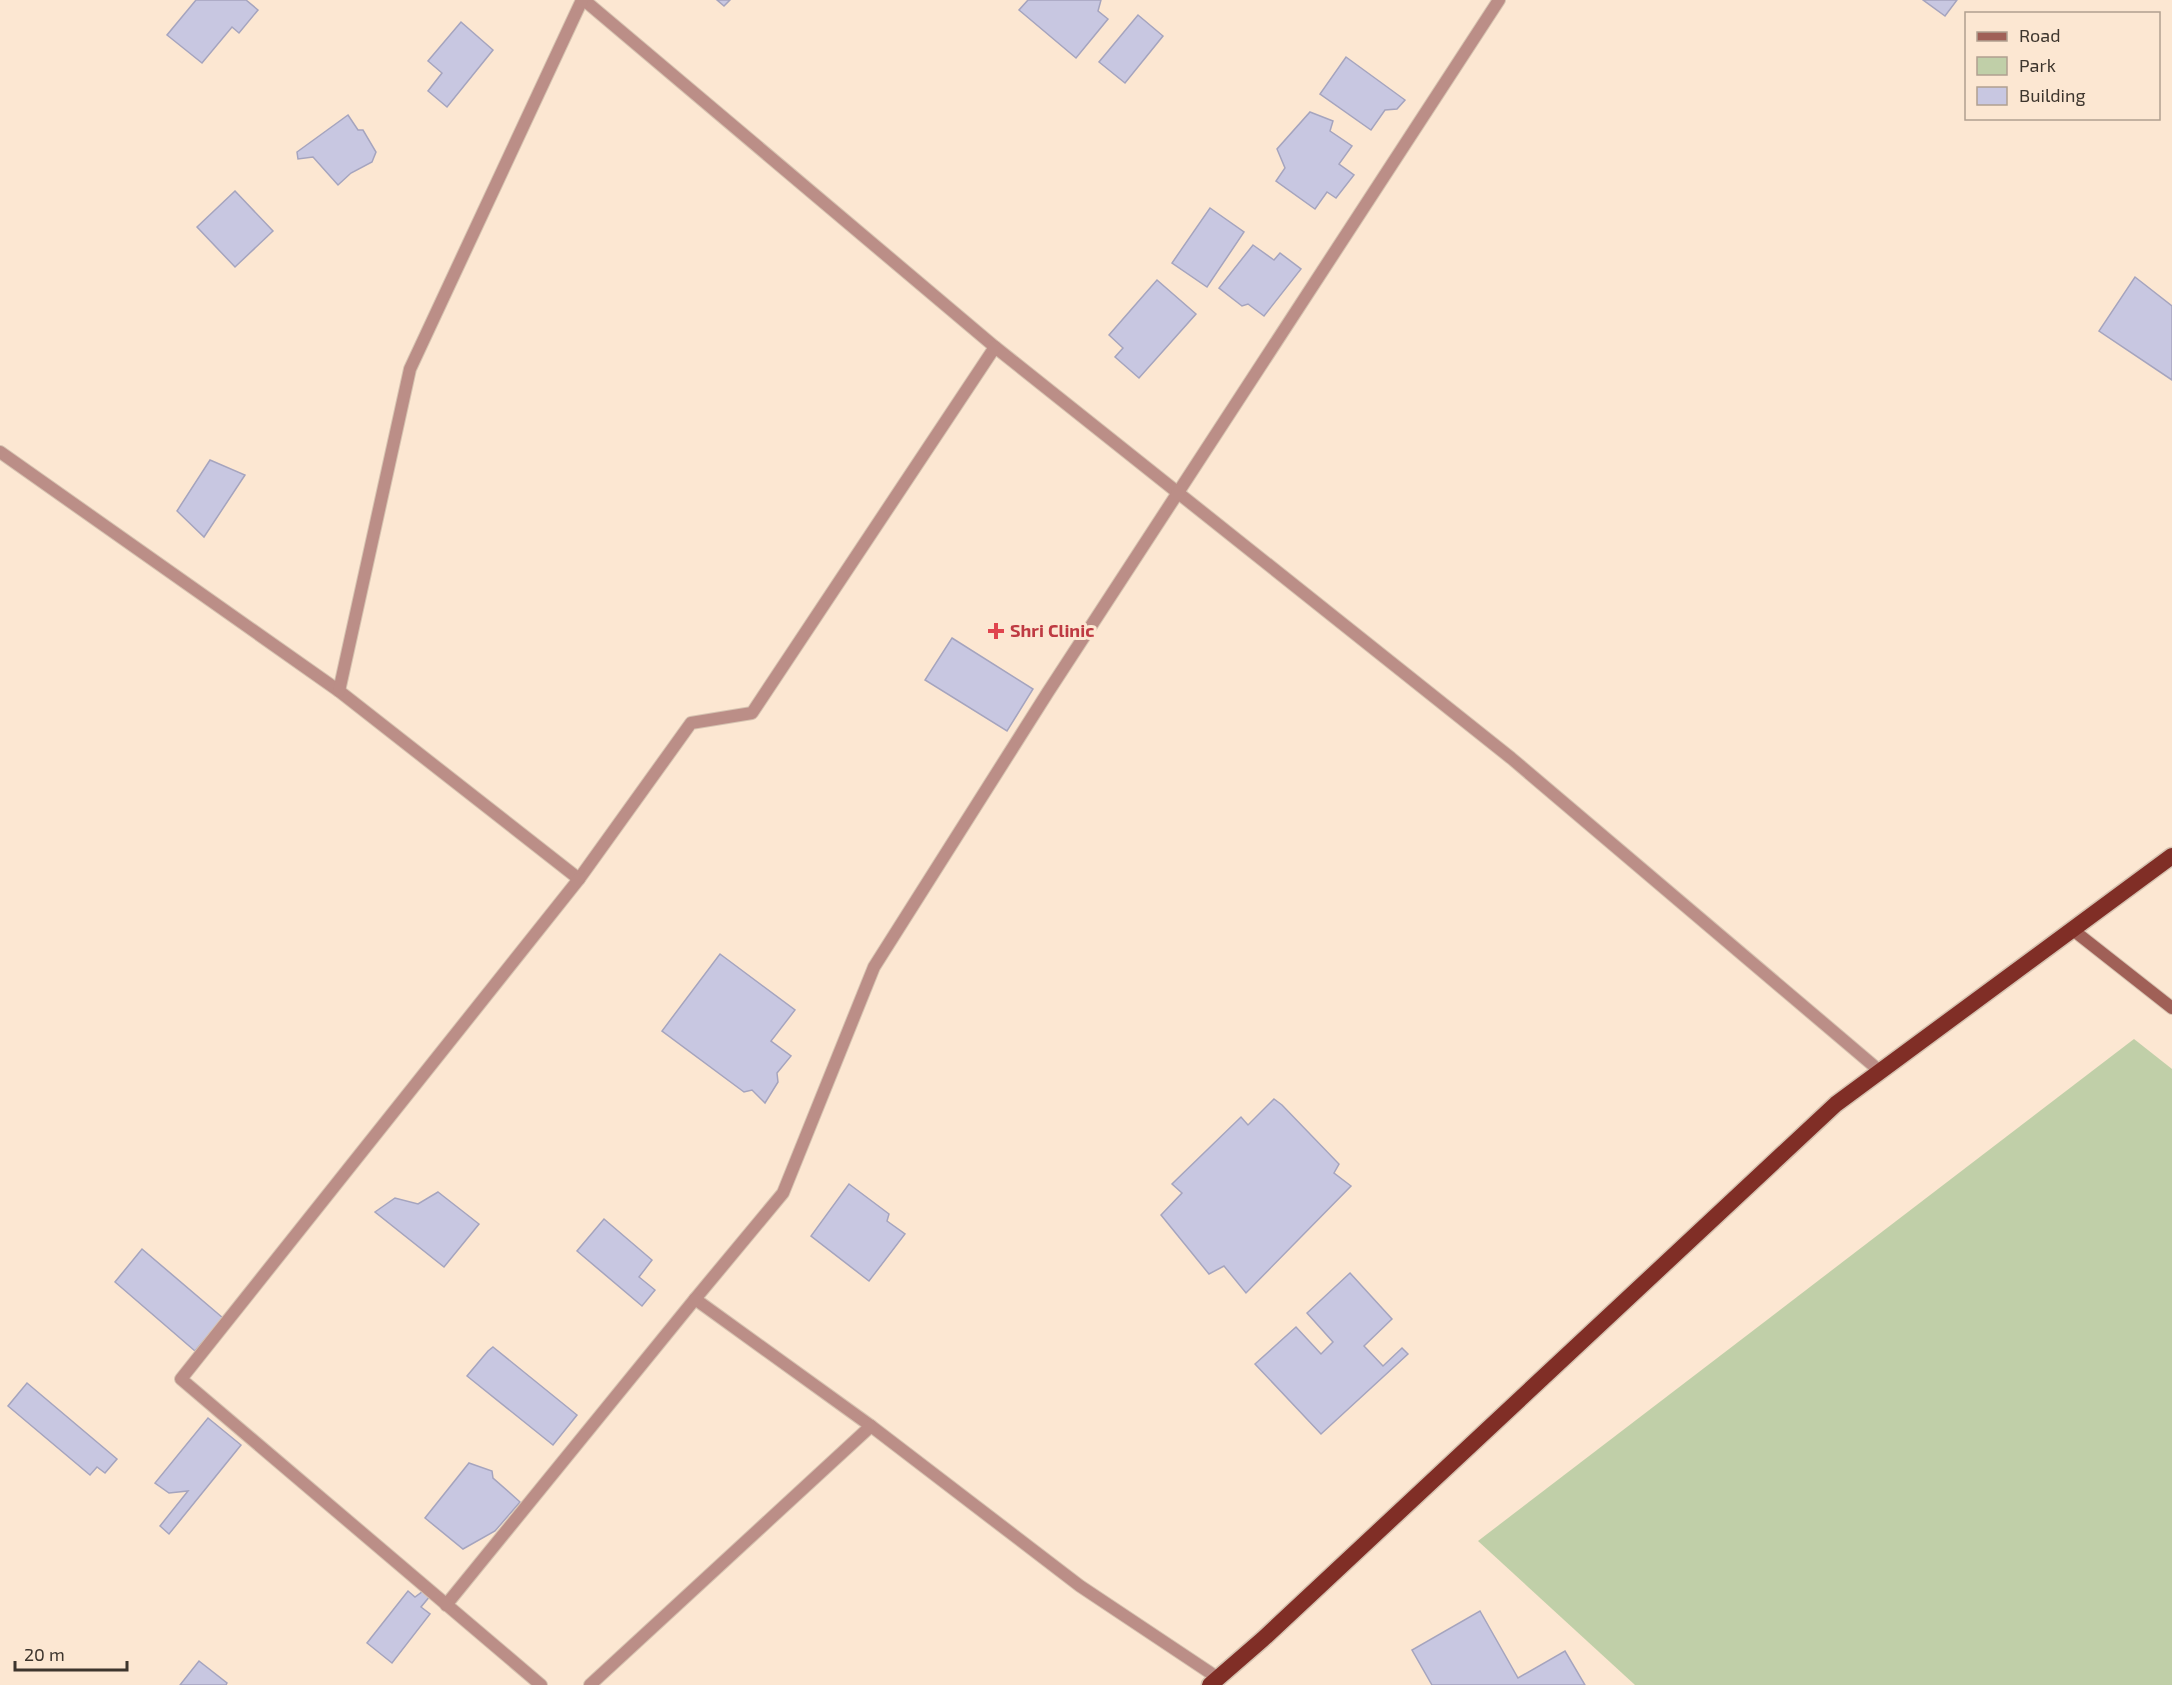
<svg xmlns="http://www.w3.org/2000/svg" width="2172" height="1685" font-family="'Exo 2',sans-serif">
	<rect width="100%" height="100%" fill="#fce7d2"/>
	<path fill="#c0cfa8" d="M2134,1039L2172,1069V1685H1635L1478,1541Z"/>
	<g fill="#c8c7e1" stroke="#a5a4be" stroke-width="1.5">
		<path d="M196,0H246L258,10L239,33L232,27L202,63L167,35Z"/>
		<path d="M717,0H730L724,6Z"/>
		<path d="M1028,0H1101L1098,11L1108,19L1076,58L1019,10Z"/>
		<path d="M1923,0H1957L1945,16Z"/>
		<path d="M1138,15L1163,36L1125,83L1099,62Z"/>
		<path d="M461,22L493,50L447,107L428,91L442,73L428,61Z"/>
		<path d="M1346,57L1405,100L1397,109L1385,110L1371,130L1320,94Z"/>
		<path d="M1310,112L1333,121L1330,131L1352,146L1339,164L1354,175L1336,198L1327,192L1315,209L1276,181L1285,168L1277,149Z"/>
		<path d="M348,115L358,130H363L376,152L372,162L351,173L338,185L313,157L298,159L297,152Z"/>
		<path d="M235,191L273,231L235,267L197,227Z"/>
		<path d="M1210,208L1244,232L1207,287L1172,263Z"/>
		<path d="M1253,245L1274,260L1280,253L1301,269L1264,316L1248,304L1242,306L1219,288Z"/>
		<path d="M2135,277L2172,306V380L2099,331Z"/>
		<path d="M1157,280L1196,314L1139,378L1115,357L1123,348L1109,335Z"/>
		<path d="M210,460L245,475L204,537L177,511Z"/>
		<path d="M952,638L1033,689L1007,731L925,680Z"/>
		<path d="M720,954L795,1010L771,1041L791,1056L777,1073L778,1082L765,1103L752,1090L744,1092L662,1031Z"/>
		<path d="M1274,1099L1282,1105L1339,1164L1334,1173L1351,1186L1246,1293L1224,1266L1209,1274L1161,1215L1182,1193L1172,1184L1241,1117L1248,1125Z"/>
		<path d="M849,1184L889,1214L887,1221L905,1234L869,1281L811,1236Z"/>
		<path d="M438,1192L479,1224L444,1267L375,1212L395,1198L418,1204Z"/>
		<path d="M604,1219L652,1260L639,1277L655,1290L642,1306L577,1251Z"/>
		<path d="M142,1249L223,1318L195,1351L115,1282Z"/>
		<path d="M1350,1273L1392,1319L1364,1346L1383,1366L1402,1348L1408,1354L1321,1434L1255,1364L1296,1327L1321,1354L1333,1342L1307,1313Z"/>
		<path d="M493,1347L577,1415L553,1445L467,1376L488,1351Z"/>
		<path d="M27,1383L117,1459L105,1473L97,1467L90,1475L8,1406Z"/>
		<path d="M208,1418L241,1445L169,1534L160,1526L188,1491L169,1493L155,1483Z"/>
		<path d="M469,1463L492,1471L493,1478L520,1502L495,1531L463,1549L425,1518Z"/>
		<path d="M430,1586L435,1590L421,1607L430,1614L392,1663L367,1643L408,1591L415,1597Z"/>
		<path d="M1480,1611L1518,1678L1565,1651L1585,1685H1432L1412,1650Z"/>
		<path d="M199,1661L227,1683L226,1685H180Z"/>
	</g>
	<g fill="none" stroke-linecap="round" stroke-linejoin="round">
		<defs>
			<g id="minor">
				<path d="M584,0L995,347"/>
				<path d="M0,452L339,691L579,879L691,723L752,713L995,347L1511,758L1881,1072"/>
				<path d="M339,691L410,369L582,0"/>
				<path d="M695,1299L783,1193L874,967L1048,692L1499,0"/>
				<path d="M446,1605L695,1299L871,1426"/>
				<path d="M541,1685L181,1379L579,879"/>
				<path d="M590,1685L871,1426L1080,1586L1218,1678"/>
			</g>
			<path id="secondary" d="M2073,930L2172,1008"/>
			<path id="trunk" d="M1210,1685L1263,1639L1836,1104L2172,856"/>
		</defs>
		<use href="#minor" stroke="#d6c3b1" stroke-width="14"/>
		<use href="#secondary" stroke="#d6c3b1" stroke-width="14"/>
		<use href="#trunk" stroke="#d6c3b1" stroke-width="19"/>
		<use href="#minor" stroke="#bb8e87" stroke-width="12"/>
		<use href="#secondary" stroke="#a06057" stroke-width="12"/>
		<use href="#trunk" stroke="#802e26" stroke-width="16"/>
	</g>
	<path fill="#e0444e" stroke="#fce7d2" stroke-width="2" d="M993 622h6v6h6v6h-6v6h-6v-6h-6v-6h6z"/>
	<g text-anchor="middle" stroke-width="6" stroke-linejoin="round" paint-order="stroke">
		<g font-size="18" font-weight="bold" fill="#be3a42" stroke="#fce7d2" text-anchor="start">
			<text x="1010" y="637">Shri Clinic</text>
		</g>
	</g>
	<rect x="1965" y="12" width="195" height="108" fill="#fce7d2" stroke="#b0a090" stroke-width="1.5"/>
	<rect x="1977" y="32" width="30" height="9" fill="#a06057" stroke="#b0a090" stroke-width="1.5"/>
	<text x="2019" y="42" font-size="18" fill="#3d352d">Road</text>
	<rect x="1977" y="57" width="30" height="18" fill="#c0cfa8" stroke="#b0a090" stroke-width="1.5"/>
	<text x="2019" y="72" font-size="18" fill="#3d352d">Park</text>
	<rect x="1977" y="87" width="30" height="18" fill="#c8c7e1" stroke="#b0a090" stroke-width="1.5"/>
	<text x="2019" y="102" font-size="18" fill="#3d352d">Building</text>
	<path d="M15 1661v9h112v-9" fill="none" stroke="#3d352d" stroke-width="3"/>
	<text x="24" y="1661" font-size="18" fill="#3d352d" stroke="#fce7d2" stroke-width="4.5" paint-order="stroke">20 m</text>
</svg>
